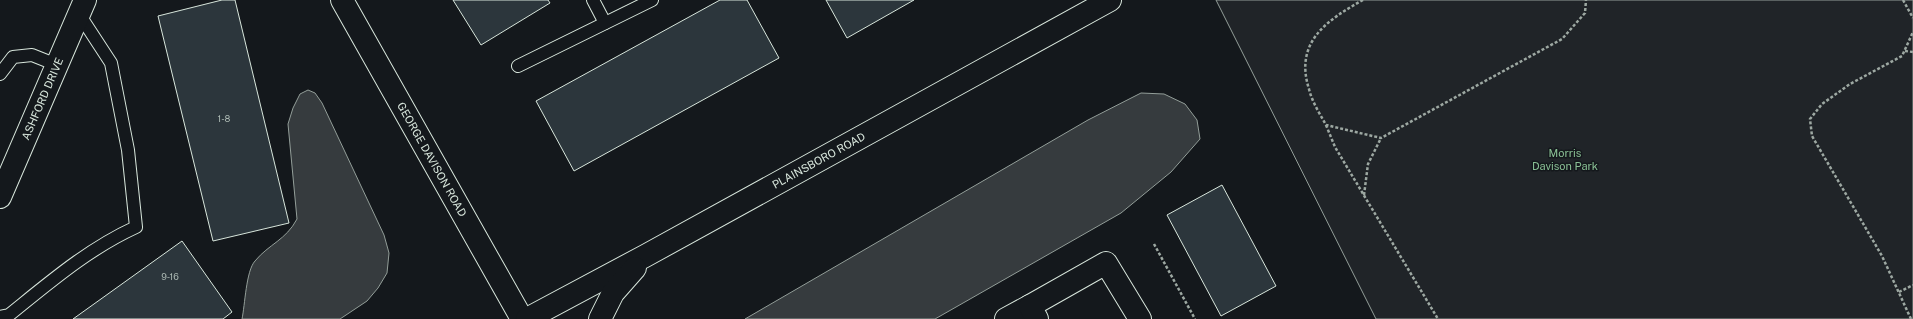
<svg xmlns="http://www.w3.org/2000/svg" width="1913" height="319" font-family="'Public Sans',sans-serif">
	<rect width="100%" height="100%" fill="#14181c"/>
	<path fill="#202428" stroke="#939e99" d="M1216,0H1913V319H1376Z"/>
	<g fill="#363b3e" stroke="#939e99">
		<path d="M308,90L315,93L322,103L384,235L389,253L387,273L378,288L367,301L340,319H242C245,305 246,271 255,261C269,244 286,240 297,219L288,124L293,108L300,94Z"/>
		<path d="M1141,93L1164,94L1185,104L1197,120L1200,139L1171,172L1121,213L935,319H745L1088,120Z"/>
	</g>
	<g fill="#2c363c" stroke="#d8e6dc">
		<path d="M222,0H235L289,223L213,241L158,16Z"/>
		<path d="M453,0H548L550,3L481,45Z"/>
		<path d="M720,0H747L779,58L574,171L536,101Z"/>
		<path d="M826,0H914L847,38Z"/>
		<path d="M1222,185L1276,286L1221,316L1167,215Z"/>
		<path d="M182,241L232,312L223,319H73Z"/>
	</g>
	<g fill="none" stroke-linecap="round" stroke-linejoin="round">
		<defs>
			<g id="lane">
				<path d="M593,0L605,23"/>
				<path d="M518,66L652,0"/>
				<path d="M0,74L13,57L32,55L57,65"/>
				<path d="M0,317L9,315C50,282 88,249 136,227L128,150L111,63L79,14"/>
			</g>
			<g id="street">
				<path id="s1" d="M0,197L85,0"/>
				<path d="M1006,319L1030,306"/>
				<path d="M1037,319L1030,306L1106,263L1140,319"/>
			</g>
			<g id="secondary">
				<path id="s2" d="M342,0L522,319"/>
				<path id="s3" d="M527,319L645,256L1110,0"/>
				<path d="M600,319L613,293L635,268"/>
			</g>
		</defs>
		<use href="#lane" stroke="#d8e6dc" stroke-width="14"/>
		<use href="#street" stroke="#d8e6dc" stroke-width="24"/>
		<use href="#secondary" stroke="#d8e6dc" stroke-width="24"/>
		<g stroke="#9da8a2" stroke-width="2.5" stroke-dasharray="3 2" stroke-linecap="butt">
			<path d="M1363,0C1327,20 1294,42 1309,89C1312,102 1320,114 1326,125L1381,138L1562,39L1585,13L1586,0"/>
			<path d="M1903,0L1913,18"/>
			<path d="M1905,51L1913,52"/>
			<path d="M1326,125L1335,147L1438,319"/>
			<path d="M1364,195L1368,164L1381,138"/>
			<path d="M1154,244L1195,319"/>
			<path d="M1899,292L1913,285"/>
			<path d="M1911,319L1882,256L1812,136L1810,119L1822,104L1850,84L1902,56L1913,32"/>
		</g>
		<use href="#lane" stroke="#14181c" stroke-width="12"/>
		<use href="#street" stroke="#14181c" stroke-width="22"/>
		<use href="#secondary" stroke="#14181c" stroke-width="22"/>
	</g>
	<g text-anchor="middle" stroke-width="3" stroke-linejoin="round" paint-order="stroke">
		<g font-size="9" fill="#adbab4">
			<text x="224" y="122">1-8</text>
			<text x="170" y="280">9-16</text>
		</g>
		<g font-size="11" fill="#d8e6dc" stroke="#14181c">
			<text dy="4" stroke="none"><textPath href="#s1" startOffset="107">ASHFORD DRIVE</textPath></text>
			<text dy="4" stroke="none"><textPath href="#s2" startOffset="183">GEORGE DAVISON ROAD</textPath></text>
			<text dy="4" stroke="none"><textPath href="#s3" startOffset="332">PLAINSBORO ROAD</textPath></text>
		</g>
		<g font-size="11" fill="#8ac095" stroke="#14181c">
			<text x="1565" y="157">Morris<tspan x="1565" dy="13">Davison Park</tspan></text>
		</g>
	</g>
</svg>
